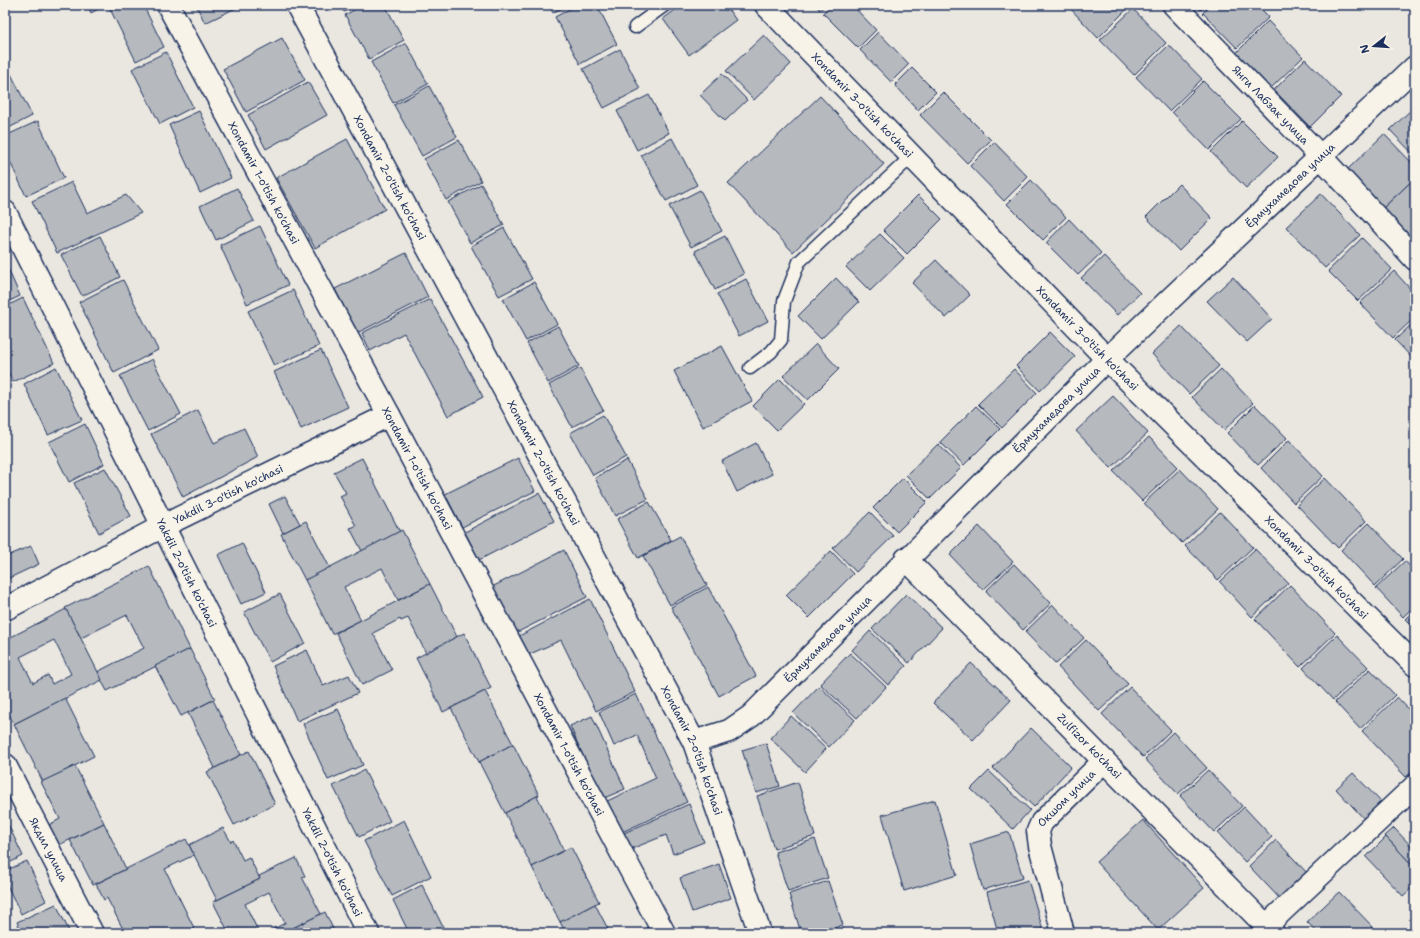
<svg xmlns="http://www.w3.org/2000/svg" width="1420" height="938" font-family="'Shantell Sans',sans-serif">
	<rect width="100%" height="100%" fill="#eae7e0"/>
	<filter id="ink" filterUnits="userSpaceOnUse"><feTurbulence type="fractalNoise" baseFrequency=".025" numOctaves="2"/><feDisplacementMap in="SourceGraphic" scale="8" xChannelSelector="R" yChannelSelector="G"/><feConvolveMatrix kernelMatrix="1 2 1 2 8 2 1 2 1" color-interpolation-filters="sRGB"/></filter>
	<g filter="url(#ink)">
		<g fill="#b6babf" stroke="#1b2f5e" fill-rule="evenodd">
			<path d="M88,5H106L91,13Z"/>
			<path d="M119,5H143L164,47L136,61L110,9Z"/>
			<path d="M196,5H242L205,23Z"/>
			<path d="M340,5H357L344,12Z"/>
			<path d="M363,5H385L404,40L369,59L345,15Z"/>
			<path d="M549,5H567L553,13Z"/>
			<path d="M577,5H597L617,44L580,64L555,17Z"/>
			<path d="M682,5H725L736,20L689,55L663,19Z"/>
			<path d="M815,5H825L820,10Z"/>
			<path d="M831,5H852L876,30L858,48L823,13Z"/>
			<path d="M1067,5H1129L1130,6L1098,38Z"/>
			<path d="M1195,5H1206L1201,10Z"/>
			<path d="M1210,5H1257L1269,17L1237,48L1203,13Z"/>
			<path d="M1133,9L1166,43L1134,75L1100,40Z"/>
			<path d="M1268,21L1303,57L1271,88L1236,53Z"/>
			<path d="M878,32L909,64L891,82L860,50Z"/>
			<path d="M764,35L791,64L754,100L726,71Z"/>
			<path d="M282,38L305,80L246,112L223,69Z"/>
			<path d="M406,43L428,84L393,103L371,62Z"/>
			<path d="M1169,45L1202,79L1169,111L1136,77Z"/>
			<path d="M620,49L640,89L604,108L583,69Z"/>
			<path d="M166,52L193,107L160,124L132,69Z"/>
			<path d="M1305,59L1341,96L1310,127L1274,90Z"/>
			<path d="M8,68L32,116L5,130V70Z"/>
			<path d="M912,68L936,92L918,110L895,85Z"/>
			<path d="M722,74L747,100L725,121L700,95Z"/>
			<path d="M1203,81L1241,119L1209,150L1172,112Z"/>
			<path d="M308,82L327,115L266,149L248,115Z"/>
			<path d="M429,86L457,137L422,156L394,105Z"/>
			<path d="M943,92L991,140L967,163L920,115Z"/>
			<path d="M649,95L669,133L637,150L617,111Z"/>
			<path d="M820,96L884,164L793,252L728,183Z"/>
			<path d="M1415,106V156L1390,130Z"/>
			<path d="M199,111L231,178L200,193L169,125Z"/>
			<path d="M38,121L64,178L26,196L5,151V136Z"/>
			<path d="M1242,121L1278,157L1246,188L1211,152Z"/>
			<path d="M1384,134L1415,166V178L1382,209L1346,171Z"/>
			<path d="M672,138L697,185L666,201L641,155Z"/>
			<path d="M347,139L385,209L315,248L276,178Z"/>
			<path d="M459,140L481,181L446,200L424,159Z"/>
			<path d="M994,142L1028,177L1004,201L970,166Z"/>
			<path d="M1415,178V244L1382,209Z"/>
			<path d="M1031,180L1066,217L1043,240L1007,204Z"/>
			<path d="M72,182L87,213L126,195L141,213L57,253L32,201Z"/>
			<path d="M481,184L504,225L470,243L448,202Z"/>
			<path d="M1179,184L1212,218L1179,251L1146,217Z"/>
			<path d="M237,188L254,221L216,240L200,206Z"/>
			<path d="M700,190L722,231L691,247L669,206Z"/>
			<path d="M1321,194L1360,235L1325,268L1286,227Z"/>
			<path d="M918,195L942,219L907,254L883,230Z"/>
			<path d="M1069,219L1101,253L1078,275L1046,243Z"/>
			<path d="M260,226L288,285L247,304L220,245Z"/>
			<path d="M504,228L532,279L499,296L471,246Z"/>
			<path d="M880,234L904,258L870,291L846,267Z"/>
			<path d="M100,236L120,277L82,296L61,255Z"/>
			<path d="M725,236L744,274L715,290L695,251Z"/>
			<path d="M1362,238L1392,269L1358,301L1328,271Z"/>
			<path d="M406,253L428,297L357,333L335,289Z"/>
			<path d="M1104,256L1140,293L1117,315L1081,278Z"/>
			<path d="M936,260L970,295L946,318L912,283Z"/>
			<path d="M5,262L20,296L5,303Z"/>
			<path d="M1394,271L1415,294V317L1393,338L1360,303Z"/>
			<path d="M1233,277L1272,319L1247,342L1207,301Z"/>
			<path d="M836,278L859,302L821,339L798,316Z"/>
			<path d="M746,279L768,321L739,336L717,294Z"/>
			<path d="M123,280L158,350L114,373L79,302Z"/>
			<path d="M534,282L557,324L526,341L503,299Z"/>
			<path d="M293,290L319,346L274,366L248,311Z"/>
			<path d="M23,298L54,363L13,382L5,366V307Z"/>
			<path d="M430,299L483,397L448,416L404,333L370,351L362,333Z"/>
			<path d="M1415,321V361L1395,340Z"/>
			<path d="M558,326L579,366L548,383L527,343Z"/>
			<path d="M1181,326L1219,366L1189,394L1152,354Z"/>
			<path d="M1050,332L1075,357L1040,391L1016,366Z"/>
			<path d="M816,344L839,369L808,400L783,376Z"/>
			<path d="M722,346L752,401L703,427L674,371Z"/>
			<path d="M321,350L348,407L301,429L274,372Z"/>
			<path d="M152,359L181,414L148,431L120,376Z"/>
			<path d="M56,367L82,420L48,435L24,384Z"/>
			<path d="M580,368L603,410L572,427L549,385Z"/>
			<path d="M1014,369L1037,393L1002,428L978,404Z"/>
			<path d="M1221,369L1253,403L1224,430L1192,397Z"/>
			<path d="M780,379L804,404L777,430L753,406Z"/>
			<path d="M1113,396L1148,433L1111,468L1076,431Z"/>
			<path d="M1255,405L1287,438L1258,465L1227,433Z"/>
			<path d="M976,406L1000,429L964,465L940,442Z"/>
			<path d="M198,410L214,443L244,428L258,457L183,497L151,434Z"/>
			<path d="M603,415L626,457L593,475L570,433Z"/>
			<path d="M85,424L104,464L69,482L49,442Z"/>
			<path d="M1149,437L1178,467L1142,501L1113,471Z"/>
			<path d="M1289,440L1323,476L1294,503L1261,468Z"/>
			<path d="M756,443L772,474L737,492L722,461Z"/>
			<path d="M938,444L961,468L930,499L906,475Z"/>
			<path d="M362,458L400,532L362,551L350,528L356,526L340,496L346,493L334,472Z"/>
			<path d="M518,458L535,491L462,527L445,494Z"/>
			<path d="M627,460L648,499L615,516L595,478Z"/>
			<path d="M105,468L131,516L99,533L74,483Z"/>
			<path d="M1180,469L1218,509L1182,543L1144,503Z"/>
			<path d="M903,478L927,502L897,532L873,508Z"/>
			<path d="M1325,478L1366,521L1338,548L1297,505Z"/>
			<path d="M539,493L554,521L479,560L465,532Z"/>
			<path d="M285,496L300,524L283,533L269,504Z"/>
			<path d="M649,502L671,540L638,558L617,519Z"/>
			<path d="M870,512L893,536L856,572L833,548Z"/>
			<path d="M1220,512L1253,547L1218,580L1185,546Z"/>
			<path d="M306,521L330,568L305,580L281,534Z"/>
			<path d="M1369,523L1403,559L1375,586L1341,550Z"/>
			<path d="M979,526L1013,562L983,590L950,555Z"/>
			<path d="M402,530L430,584L398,600L382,568L344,587L361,620L332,634L305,580Z"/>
			<path d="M680,536L707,585L670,605L643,556Z"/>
			<path d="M242,543L266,592L241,604L218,555Z"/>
			<path d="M31,546L39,564L5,580V557Z"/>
			<path d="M1255,549L1288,583L1252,617L1220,582Z"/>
			<path d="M564,550L587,597L514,634L490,588Z"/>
			<path d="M831,551L853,574L809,618L786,595Z"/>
			<path d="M1405,561L1415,572V605L1403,617L1376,588Z"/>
			<path d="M1014,564L1051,603L1023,630L986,591Z"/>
			<path d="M149,566L190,649L107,691L97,672L144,648L127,615L81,638L65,608Z"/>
			<path d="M430,584L457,637L426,653L408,618L401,621L400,619L373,633L392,670L362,685L336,633Z"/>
			<path d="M1290,585L1335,633L1300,667L1255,619Z"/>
			<path d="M708,587L756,676L719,696L671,607Z"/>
			<path d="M280,594L305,643L270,662L244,612Z"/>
			<path d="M906,594L942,628L909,663L872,629Z"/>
			<path d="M590,599L635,692L596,711L561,640L528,655L519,636Z"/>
			<path d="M1053,605L1084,638L1056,664L1025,632Z"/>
			<path d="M66,609L102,680L14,724L5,706V640ZM54,640L71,674L52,684L48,675L33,683L20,657Z"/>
			<path d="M1415,609V629L1405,619Z"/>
			<path d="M870,631L906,666L888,685L852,650Z"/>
			<path d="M464,633L491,688L443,712L416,658Z"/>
			<path d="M1337,635L1368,667L1333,700L1303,668Z"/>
			<path d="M1086,640L1128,684L1099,711L1058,667Z"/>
			<path d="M190,649L215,699L181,716L155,666Z"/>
			<path d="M307,650L323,686L349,675L358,693L297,721L273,666Z"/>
			<path d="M850,653L886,687L857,718L820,684Z"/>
			<path d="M971,663L1011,700L973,740L933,703Z"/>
			<path d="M1370,669L1395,695L1360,729L1335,702Z"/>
			<path d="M819,686L855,720L829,747L793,713Z"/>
			<path d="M1130,687L1171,730L1143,757L1102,714Z"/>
			<path d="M485,691L513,744L479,762L451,708Z"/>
			<path d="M636,694L687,802L620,833L605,802L656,778L637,735L614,746L599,712Z"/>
			<path d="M1397,697L1415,716V769L1406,777L1362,731Z"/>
			<path d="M65,698L94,756L43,782L14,724Z"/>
			<path d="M213,700L241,755L215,768L188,713Z"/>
			<path d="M338,709L363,765L328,780L303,724Z"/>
			<path d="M592,716L625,789L602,799L570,726Z"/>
			<path d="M791,716L826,749L805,772L770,738Z"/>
			<path d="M1031,728L1071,767L1034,807L993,768Z"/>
			<path d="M1173,732L1207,768L1178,794L1145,759Z"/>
			<path d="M766,743L780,786L756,793L742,750Z"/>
			<path d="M513,744L539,795L505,813L479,762Z"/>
			<path d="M249,751L275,804L234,825L207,772Z"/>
			<path d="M75,766L104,823L55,847L45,827L60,819L41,782Z"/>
			<path d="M364,770L390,821L359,837L333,786Z"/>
			<path d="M1208,770L1242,806L1214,832L1180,796Z"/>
			<path d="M989,771L1030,810L1013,829L971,789Z"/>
			<path d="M1353,773L1385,806L1368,823L1336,789Z"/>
			<path d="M798,782L815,836L774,849L757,796Z"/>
			<path d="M537,796L564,851L532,867L505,813Z"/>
			<path d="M935,800L957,875L904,891L882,815Z"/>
			<path d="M689,804L704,842L673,854L666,835L631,849L624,833Z"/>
			<path d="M1244,807L1272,837L1245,862L1218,833Z"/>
			<path d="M5,818L23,856L5,865Z"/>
			<path d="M404,820L431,876L392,896L364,841Z"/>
			<path d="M1143,820L1204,888L1158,930L1096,862Z"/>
			<path d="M104,823L126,869L93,885L70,840Z"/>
			<path d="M223,828L231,842L233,840L243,860L249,857L260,879L217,900L189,845Z"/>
			<path d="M1394,828L1415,850V868L1385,836Z"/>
			<path d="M1009,832L1023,878L983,890L970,844Z"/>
			<path d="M1386,837L1415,868V885L1403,896L1366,857Z"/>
			<path d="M186,839L194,855L165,869L194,928L184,933H125L107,898L104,900L96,884Z"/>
			<path d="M815,839L828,878L788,891L775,852Z"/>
			<path d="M1276,840L1309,875L1282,901L1249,866Z"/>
			<path d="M571,847L599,902L560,922L532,867Z"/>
			<path d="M296,858L305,876L302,877L321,914L283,933H266L285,923L269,892L245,904L259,933H229L213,902L260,879L259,876Z"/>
			<path d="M27,861L46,901L21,914L5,881V871Z"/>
			<path d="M719,864L731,898L692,912L680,878Z"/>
			<path d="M1028,880L1043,930L1031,933H998L987,892Z"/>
			<path d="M828,881L843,925L820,933H801L789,894Z"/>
			<path d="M422,885L446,933H409L393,900Z"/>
			<path d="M1339,892L1373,927L1368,933H1318L1307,922Z"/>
			<path d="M56,904L70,933H22L17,922Z"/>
			<path d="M595,904L610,933H566L560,922Z"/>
			<path d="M325,912L335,933H291L289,930Z"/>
			<path d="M844,929L845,933H831Z"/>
		</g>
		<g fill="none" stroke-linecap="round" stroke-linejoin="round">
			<defs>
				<g id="lane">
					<path d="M635,27L665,5"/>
					<path d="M750,368L771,352L781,340L784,301L799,262L912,156"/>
				</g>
				<g id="street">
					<path id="s1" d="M168,5L389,415L664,933"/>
					<path id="s2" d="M297,5L694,742L760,933"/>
					<path id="s3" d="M766,5L1107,359L1415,665"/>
					<path id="s4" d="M1174,5L1321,157L1415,259"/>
					<path id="s5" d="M5,212L368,933"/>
					<path id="s6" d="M906,559L1273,933"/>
					<path id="s7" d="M5,609L163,526L389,415"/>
					<path id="s8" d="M694,742L729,731L751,716L1107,359L1415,67"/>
					<path id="s9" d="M5,765L92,933"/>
					<path d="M1266,926L1415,786"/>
					<path id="s10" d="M1063,933L1040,846L1038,831L1042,822L1104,761"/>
				</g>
			</defs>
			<use href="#lane" stroke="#1b2f5e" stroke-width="15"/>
			<use href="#street" stroke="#1b2f5e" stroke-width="25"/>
			<use href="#lane" stroke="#f7f3e8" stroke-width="12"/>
			<use href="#street" stroke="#f7f3e8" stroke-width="22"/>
		</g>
	</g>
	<g text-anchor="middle" stroke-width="4" stroke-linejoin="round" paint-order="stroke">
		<g font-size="11" fill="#1b2f5e" stroke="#f7f3e8">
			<text dy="4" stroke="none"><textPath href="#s3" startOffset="139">Xondamir 3-o'tish ko'chasi</textPath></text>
			<text dy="4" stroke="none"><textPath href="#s4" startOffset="139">Янги Лабзак улица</textPath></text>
			<text dy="4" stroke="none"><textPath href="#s2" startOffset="196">Xondamir 2-o'tish ko'chasi</textPath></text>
			<text dy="4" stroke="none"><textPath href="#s1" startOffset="202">Xondamir 1-o'tish ko'chasi</textPath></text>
			<text dy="4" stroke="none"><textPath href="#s8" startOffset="820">Ёрмухамедова улица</textPath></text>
			<text dy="4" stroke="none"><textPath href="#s3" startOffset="463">Xondamir 3-o'tish ko'chasi</textPath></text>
			<text dy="4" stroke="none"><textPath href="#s8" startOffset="496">Ёрмухамедова улица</textPath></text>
			<text dy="4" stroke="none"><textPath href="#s2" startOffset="520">Xondamir 2-o'tish ko'chasi</textPath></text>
			<text dy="4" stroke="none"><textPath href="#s1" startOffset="526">Xondamir 1-o'tish ko'chasi</textPath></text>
			<text dy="4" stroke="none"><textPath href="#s7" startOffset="251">Yakdil 3-o'tish ko'chasi</textPath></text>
			<text dy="4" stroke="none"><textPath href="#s3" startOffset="787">Xondamir 3-o'tish ko'chasi</textPath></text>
			<text dy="4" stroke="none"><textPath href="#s5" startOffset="404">Yakdil 2-o'tish ko'chasi</textPath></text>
			<text dy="4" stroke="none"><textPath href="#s8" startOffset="172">Ёрмухамедова улица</textPath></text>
			<text dy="4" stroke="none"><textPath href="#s6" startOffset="262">Zulfizor ko'chasi</textPath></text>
			<text dy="4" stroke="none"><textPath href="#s2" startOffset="844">Xondamir 2-o'tish ko'chasi</textPath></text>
			<text dy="4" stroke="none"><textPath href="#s1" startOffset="850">Xondamir 1-o'tish ko'chasi</textPath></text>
			<text dy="4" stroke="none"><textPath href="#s10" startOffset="149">Окшом улица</textPath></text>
			<text dy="4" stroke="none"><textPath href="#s9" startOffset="95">Якдил улица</textPath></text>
			<text dy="4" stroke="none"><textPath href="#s5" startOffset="728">Yakdil 2-o'tish ko'chasi</textPath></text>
		</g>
	</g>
	<rect width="1420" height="938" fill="none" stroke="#f7f3e8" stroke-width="20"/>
	<rect x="10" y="10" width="1400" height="918" fill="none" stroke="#1b2f5e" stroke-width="1.5" filter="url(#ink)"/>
	<g transform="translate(1374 46) rotate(253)" stroke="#f7f3e8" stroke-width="3" paint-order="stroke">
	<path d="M0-3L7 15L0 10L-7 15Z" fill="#1b2f5e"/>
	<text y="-6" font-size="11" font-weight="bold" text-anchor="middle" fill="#1b2f5e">N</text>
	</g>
</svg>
